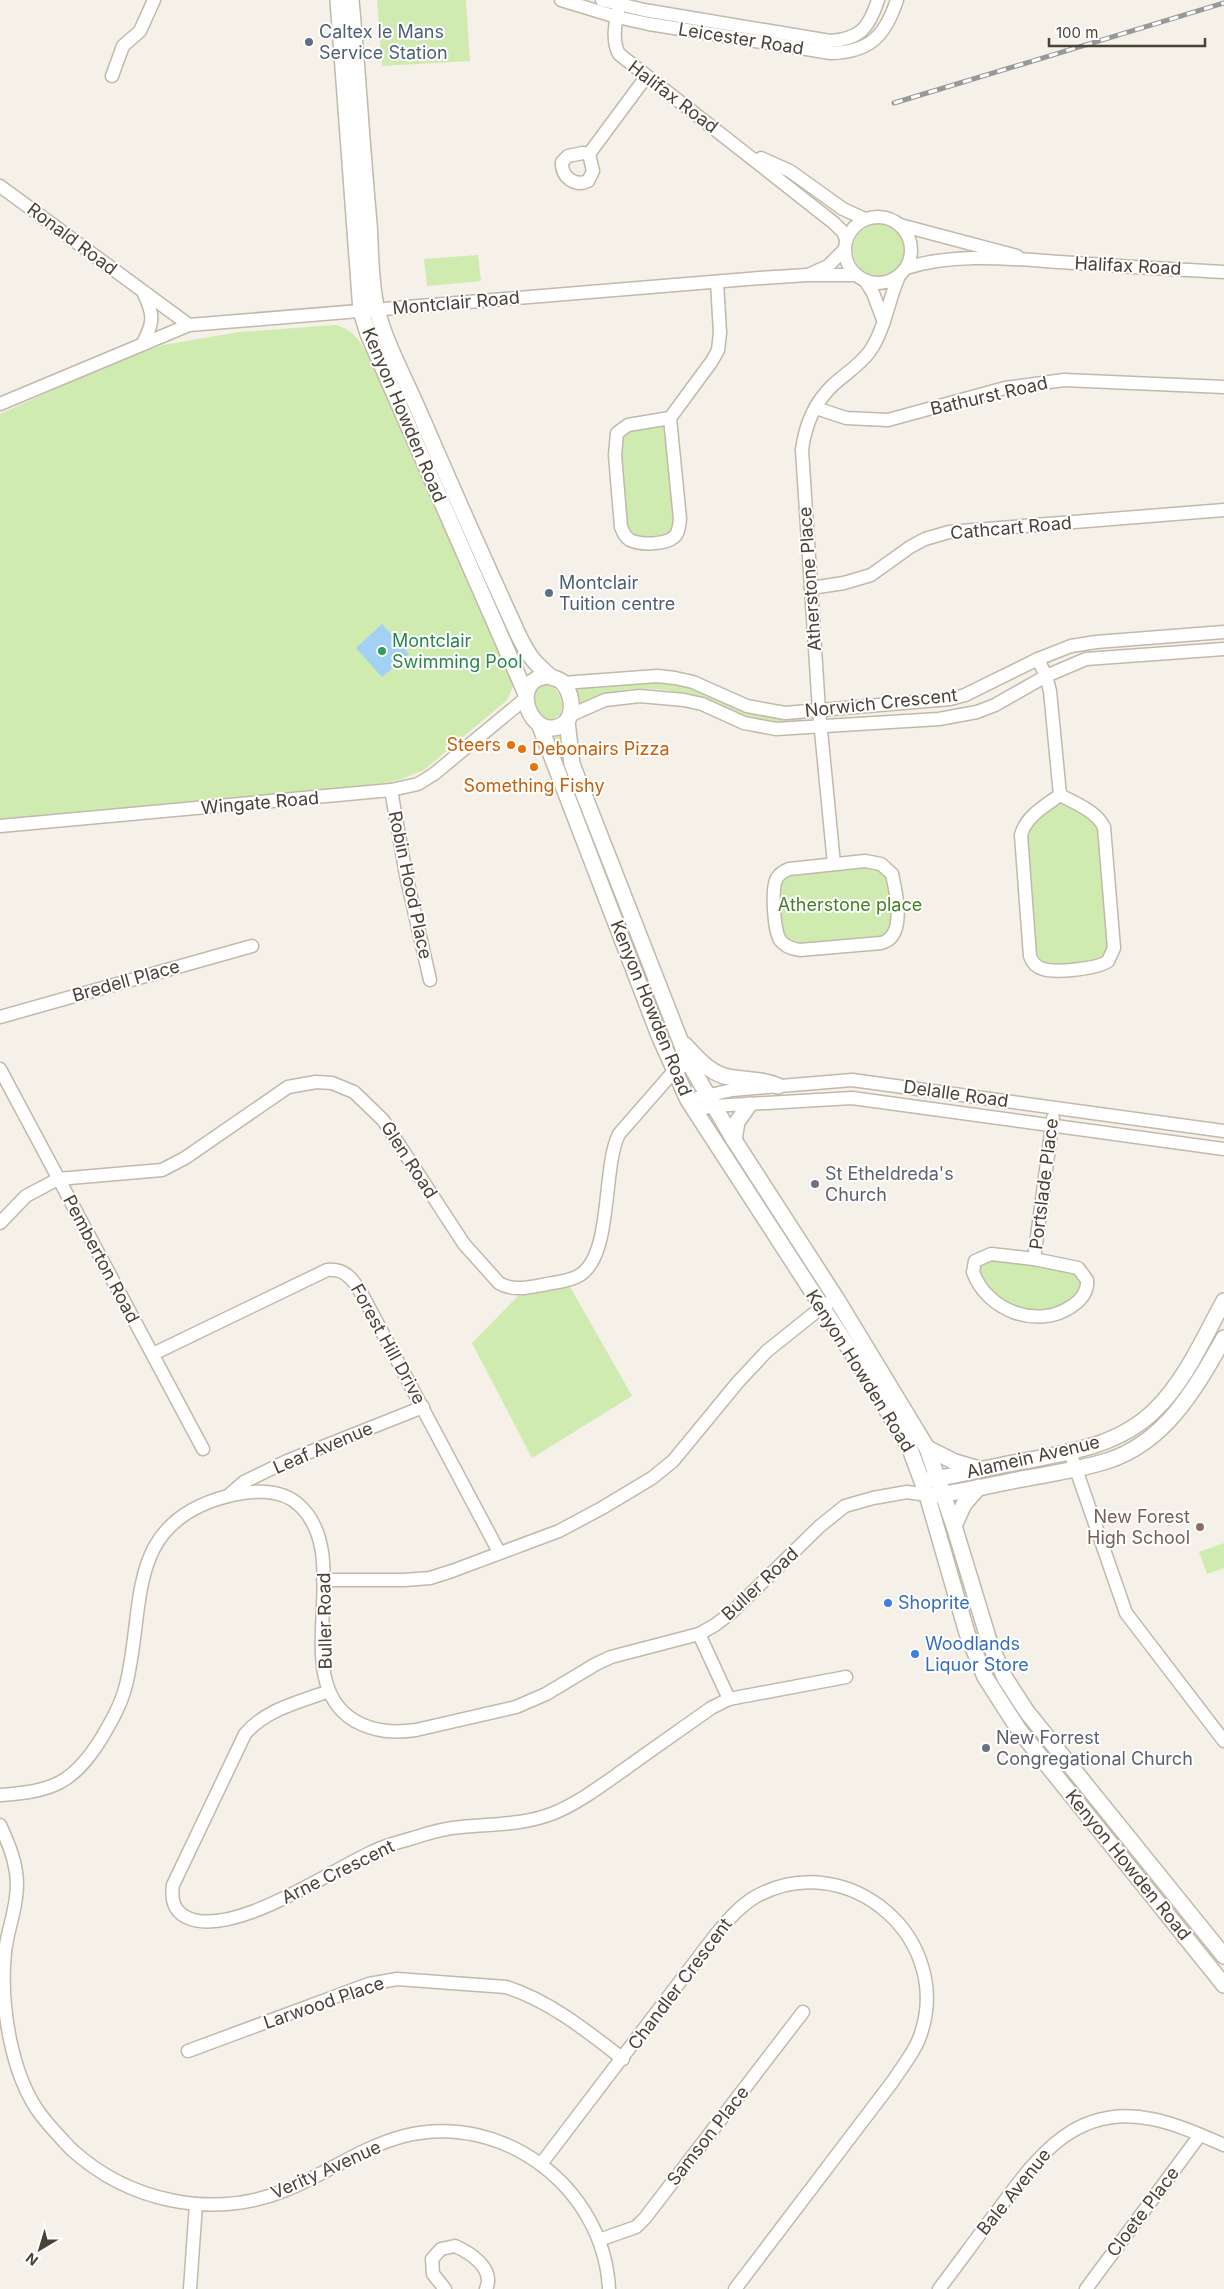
<svg xmlns="http://www.w3.org/2000/svg" width="1224" height="2289" font-family="Inter,sans-serif">
	<rect width="100%" height="100%" fill="#f5f1e8"/>
	<g fill="#cfebaf">
		<path d="M377,0H466L470,61L382,66Z"/>
		<circle cx="879" cy="250" r="26"/>
		<path d="M478,255L481,281L427,286L424,259Z"/>
		<path d="M335,325C354,329 360,342 369,357L511,678L513,687L507,700L424,770L399,780L347,790L0,819V414L111,364L163,345L239,332Z"/>
		<path d="M660,424L665,426L676,525L666,538L632,537L627,533L618,443L625,430Z"/>
		<path d="M650,682L687,687L750,713L777,717H801L803,721C795,722 785,725 776,725C753,724 732,711 711,703C670,685 620,682 581,704L576,689Z"/>
		<path d="M549,684C560,691 564,701 561,714L551,720C535,715 531,699 538,686Z"/>
		<path d="M562,735L679,1052L677,1054H673L552,738Z"/>
		<path d="M1063,802L1098,822L1108,953L1098,962L1048,966L1039,960L1035,954L1027,827L1052,805Z"/>
		<path d="M877,866L887,872L894,924L884,938L797,945L791,944L784,936L779,888L784,874Z"/>
		<path d="M986,1258L1076,1271L1084,1283C1078,1296 1077,1297 1064,1304C1053,1309 1043,1314 1031,1312C1010,1310 964,1279 986,1258Z"/>
		<path d="M569,1285L632,1396L532,1458L472,1343L518,1296Z"/>
		<path d="M1224,1543V1568L1207,1574L1199,1552Z"/>
	</g>
	<path fill="#a2d1f4" d="M382,624L409,654L382,677L356,648Z"/>
	<g fill="none" stroke-linecap="round" stroke-linejoin="round">
		<defs>
			<g id="minor">
				<path d="M561,0L617,17L649,24L831,53C870,52 885,36 897,0"/>
				<path d="M602,0L644,10L830,41C860,39 869,28 878,0"/>
				<path d="M619,5C616,21 611,39 619,54L834,223L843,232L846,239"/>
				<path d="M112,76L123,46L140,31L154,0"/>
				<path d="M583,153L589,154L593,171L588,181C575,187 561,177 562,162L568,156Z"/>
				<path d="M589,154L646,77"/>
				<path d="M761,158L790,171L843,209L865,219"/>
				<path d="M0,186L189,325"/>
				<circle cx="878" cy="250" r="33"/>
				<path d="M900,225L1017,256"/>
				<path d="M906,268C959,251 1020,260 1076,263C1125,267 1175,269 1224,272"/>
				<path d="M810,274L828,266L845,249"/>
				<path d="M865,280L873,293L884,322"/>
				<path d="M143,343C154,322 154,315 144,294"/>
				<path d="M0,404L189,325L760,278L808,275H857"/>
				<path d="M816,408L846,418L888,420L1005,388L1064,380L1224,387"/>
				<path d="M670,418L680,519C679,525 679,533 674,537C665,545 640,545 630,540C625,537 623,532 621,527L615,455L617,433L628,425L670,418L712,361L718,350L720,333L717,282"/>
				<path d="M811,588L844,583L871,575L910,547L925,539L949,532L1224,510"/>
				<path d="M1038,659L1046,676L1050,691L1060,795"/>
				<path d="M563,683L657,676L675,678L693,682L747,706L785,713L950,699L965,695L1038,659L1071,646L1096,642L1224,632"/>
				<path d="M571,715L605,700L640,696L684,700L702,704L744,723L776,729L939,719L977,712L995,705L1046,676L1086,659L1224,649"/>
				<path d="M391,790L406,875L430,980"/>
				<path d="M1060,795C1075,803 1096,811 1104,827L1114,948L1108,961C1098,969 1055,973 1043,969C1036,967 1032,962 1030,956L1021,835C1026,816 1045,806 1060,795Z"/>
				<path d="M0,826L391,790L418,784L434,774L526,698"/>
				<path d="M865,861L881,864L892,874C896,892 907,937 881,943L800,950C792,949 785,947 780,940C774,930 771,888 777,878C780,873 784,871 789,869Z"/>
				<path d="M834,864L819,710L802,450C805,426 815,402 833,385C845,374 860,365 870,351C885,329 888,301 899,276"/>
				<path d="M0,1017L252,946"/>
				<path d="M0,1069L203,1449"/>
				<path d="M688,1100L732,1090L852,1080L1224,1131"/>
				<path d="M694,1111L713,1106L852,1098L1224,1149"/>
				<path d="M0,1223L26,1196L58,1179L162,1170L185,1158L288,1087L316,1082L332,1083L354,1092L383,1120L464,1244L499,1283C514,1292 531,1287 547,1284C558,1282 571,1281 580,1275C613,1254 602,1168 619,1134L674,1071L689,1063L699,1061"/>
				<path d="M991,1254L1034,1259L1078,1268L1087,1280C1088,1291 1081,1300 1072,1306C1038,1330 987,1311 973,1272L975,1261Z"/>
				<path d="M1034,1259L1053,1118"/>
				<path d="M153,1354L327,1270C347,1268 355,1282 364,1298L499,1552"/>
				<path d="M1070,1452L1126,1613L1224,1741"/>
				<path d="M228,1496L244,1482L287,1461L423,1407"/>
				<path d="M323,1580H404L430,1578L452,1571L559,1531L602,1508L652,1478L673,1461L738,1382L767,1351L822,1307L836,1298"/>
				<path d="M699,1634L729,1699"/>
				<path d="M329,1691C300,1702 266,1709 245,1734L173,1885C171,1899 173,1910 186,1917C231,1940 331,1870 374,1851C386,1845 400,1842 413,1838C428,1833 446,1828 461,1827C493,1824 524,1825 554,1813C580,1802 602,1785 625,1769C654,1748 683,1728 711,1708L729,1699L846,1677"/>
				<path d="M0,1795C52,1791 72,1785 101,1739C111,1722 121,1705 126,1685C146,1605 123,1523 228,1496C251,1490 281,1488 299,1505C357,1557 285,1680 355,1721C375,1732 394,1733 416,1730L516,1707L546,1694L596,1664L611,1657L699,1634L715,1625L732,1612L820,1526L845,1506L873,1498L907,1492L927,1495"/>
				<path d="M0,1825C11,1848 20,1872 16,1897C14,1916 7,1933 5,1952C0,2002 10,2074 41,2115C50,2127 61,2138 71,2149C129,2202 213,2220 286,2190C326,2174 362,2147 404,2136C503,2111 604,2188 609,2289"/>
				<path d="M188,2051L369,1984L397,1979L506,1987C550,2001 587,2031 623,2059"/>
				<path d="M541,2164L717,1933C728,1920 740,1906 755,1897C848,1845 957,1940 919,2039C913,2054 902,2067 893,2081L735,2289"/>
				<path d="M599,2240L636,2227L645,2218L803,2012"/>
				<path d="M190,2289L196,2204"/>
				<path d="M445,2289L433,2274L432,2259L441,2249L455,2246C471,2253 495,2269 486,2289"/>
				<path d="M939,2289C959,2263 978,2236 998,2210C1038,2156 1076,2103 1152,2119C1177,2124 1201,2135 1224,2145"/>
				<path d="M1086,2289L1200,2135"/>
			</g>
			<g id="tertiary">
				<path d="M338,0L361,311L368,334L526,694"/>
				<path d="M351,0C358,74 362,149 369,223C371,250 370,284 377,310C386,345 407,383 421,416C452,488 484,560 517,632C522,643 527,653 535,662C540,667 546,673 551,677C556,679 560,679 563,683C575,697 576,726 553,728C527,731 510,677 550,676"/>
				<path d="M567,721L572,764L689,1063L734,1140L836,1298L927,1448L954,1526L990,1644L1005,1678L1027,1712L1224,1956"/>
				<path d="M540,726L660,1038L688,1100L863,1370L910,1449L927,1495L967,1633L985,1677L1019,1730L1224,1985"/>
				<path d="M685,1045C696,1057 708,1071 724,1076C743,1081 761,1078 778,1086"/>
				<path d="M734,1140L737,1122L749,1105"/>
				<path d="M927,1448L955,1462L979,1469"/>
				<path d="M928,1480C953,1476 978,1470 1003,1465C1056,1454 1115,1450 1155,1410C1186,1380 1204,1337 1224,1301"/>
				<path d="M934,1495C966,1492 997,1483 1028,1478C1054,1473 1081,1469 1107,1461C1166,1442 1195,1389 1224,1338"/>
				<path d="M954,1526L964,1504L979,1487"/>
			</g>
		</defs>
		<use href="#minor" stroke="#c1b9aa" stroke-width="15"/>
		<use href="#tertiary" stroke="#c1b9aa" stroke-width="18"/>
		<use href="#minor" stroke="#fff" stroke-width="12"/>
		<use href="#tertiary" stroke="#fff" stroke-width="15"/>
		<defs>
			<path id="rail" d="M894,103L1224,3"/>
		</defs>
		<use href="#rail" stroke="#989898" stroke-width="5"/>
		<use href="#rail" stroke="#fff" stroke-width="3" stroke-dasharray="9" stroke-linecap="butt"/>
	</g>
	<g fill="#5c6f8a" stroke="#fff" stroke-width="2">
		<circle cx="309" cy="42" r="5"/>
		<circle cx="549" cy="593" r="5"/>
	</g>
	<circle fill="#2e9e5b" stroke="#fff" stroke-width="2" cx="382" cy="651" r="5"/>
	<g fill="#e8710a" stroke="#fff" stroke-width="2">
		<circle cx="511" cy="745" r="5"/>
		<circle cx="522" cy="749" r="5"/>
		<circle cx="534" cy="767" r="5"/>
	</g>
	<g fill="#6b7280" stroke="#fff" stroke-width="2">
		<circle cx="815" cy="1184" r="5"/>
		<circle cx="986" cy="1748" r="5"/>
	</g>
	<circle fill="#8d6e63" stroke="#fff" stroke-width="2" cx="1200" cy="1527" r="5"/>
	<g fill="#3f7fe0" stroke="#fff" stroke-width="2">
		<circle cx="888" cy="1603" r="5"/>
		<circle cx="915" cy="1654" r="5"/>
	</g>
	<g text-anchor="middle" stroke-width="4" stroke-linejoin="round" paint-order="stroke">
		<g font-size="18" fill="#4e5e75" stroke="#fff" text-anchor="start">
			<text x="319" y="38">Caltex le Mans<tspan x="319" dy="21">Service Station</tspan></text>
			<text x="559" y="589">Montclair<tspan x="559" dy="21">Tuition centre</tspan></text>
		</g>
		<g font-size="18" fill="#494236" stroke="#fff">
			<text transform="translate(741 39) rotate(9)" y="6">Leicester Road</text>
			<text transform="translate(673 97) rotate(37)" y="6">Halifax Road</text>
			<text transform="translate(72 239) rotate(37)" y="6">Ronald Road</text>
			<text transform="translate(1128 266) rotate(3)" y="6">Halifax Road</text>
			<text transform="translate(456 303) rotate(-5)" y="6">Montclair Road</text>
			<text transform="translate(989 396) rotate(-13)" y="6">Bathurst Road</text>
			<text transform="translate(404 415) rotate(67)" y="6">Kenyon Howden Road</text>
			<text transform="translate(1011 528) rotate(-5)" y="6">Cathcart Road</text>
			<text transform="translate(810 579) rotate(-94)" y="6">Atherstone Place</text>
			<text transform="translate(881 703) rotate(-6)" y="6">Norwich Crescent</text>
			<text transform="translate(260 803) rotate(-5)" y="6">Wingate Road</text>
			<text transform="translate(410 885) rotate(78)" y="6">Robin Hood Place</text>
			<text transform="translate(126 981) rotate(-16)" y="6">Bredell Place</text>
			<text transform="translate(651 1008) rotate(68)" y="6">Kenyon Howden Road</text>
			<text transform="translate(956 1094) rotate(8)" y="6">Delalle Road</text>
			<text transform="translate(409 1160) rotate(57)" y="6">Glen Road</text>
			<text transform="translate(1044 1184) rotate(-83)" y="6">Portslade Place</text>
			<text transform="translate(101 1259) rotate(62)" y="6">Pemberton Road</text>
			<text transform="translate(388 1344) rotate(61)" y="6">Forest Hill Drive</text>
			<text transform="translate(860 1371) rotate(58)" y="6">Kenyon Howden Road</text>
			<text transform="translate(323 1448) rotate(-23)" y="6">Leaf Avenue</text>
			<text transform="translate(1033 1457) rotate(-13)" y="6">Alamein Avenue</text>
			<text transform="translate(760 1584) rotate(-43)" y="6">Buller Road</text>
			<text transform="translate(325 1621) rotate(-91)" y="6">Buller Road</text>
			<text transform="translate(1128 1865) rotate(51)" y="6">Kenyon Howden Road</text>
			<text transform="translate(338 1872) rotate(-26)" y="6">Arne Crescent</text>
			<text transform="translate(680 1984) rotate(-53)" y="6">Chandler Crescent</text>
			<text transform="translate(324 2003) rotate(-19)" y="6">Larwood Place</text>
			<text transform="translate(708 2136) rotate(-52)" y="6">Samson Place</text>
			<text transform="translate(326 2170) rotate(-24)" y="6">Verity Avenue</text>
			<text transform="translate(1014 2192) rotate(-51)" y="6">Bale Avenue</text>
			<text transform="translate(1143 2212) rotate(-53)" y="6">Cloete Place</text>
		</g>
		<g font-size="18" fill="#27864d" stroke="#fff" text-anchor="start">
			<text x="392" y="647">Montclair<tspan x="392" dy="21">Swimming Pool</tspan></text>
		</g>
		<g font-size="18" fill="#c56008" stroke="#fff" text-anchor="end">
			<text x="501" y="751">Steers</text>
			<text x="532" y="755" text-anchor="start">Debonairs Pizza</text>
			<text x="534" y="792" text-anchor="middle">Something Fishy</text>
		</g>
		<g font-size="18" fill="#467f26" stroke="#fff">
			<text x="850" y="911">Atherstone place</text>
		</g>
		<g font-size="18" fill="#5b616d" stroke="#fff" text-anchor="start">
			<text x="825" y="1180">St Etheldreda's<tspan x="825" dy="21">Church</tspan></text>
			<text x="996" y="1744">New Forrest<tspan x="996" dy="21">Congregational Church</tspan></text>
		</g>
		<g font-size="18" fill="#785e54" stroke="#fff" text-anchor="end">
			<text x="1190" y="1523">New Forest<tspan x="1190" dy="21">High School</tspan></text>
		</g>
		<g font-size="18" fill="#366cbe" stroke="#fff" text-anchor="start">
			<text x="898" y="1609">Shoprite</text>
			<text x="925" y="1650">Woodlands<tspan x="925" dy="21">Liquor Store</tspan></text>
		</g>
	</g>
	<g transform="translate(40 2249) rotate(218)" stroke="#ffffff" stroke-width="4" paint-order="stroke">
	<path d="M0-4L9 19L0 12L-9 19Z" fill="#494236"/>
	<text y="-8" font-size="14" font-weight="bold" text-anchor="middle" fill="#494236">N</text>
	</g>
	<path d="M1049 38v8h156v-8" fill="none" stroke="#494236" stroke-width="2.5"/>
	<text x="1056" y="38" font-size="15" fill="#494236" stroke="#ffffff" stroke-width="4" paint-order="stroke">100 m</text>
</svg>
